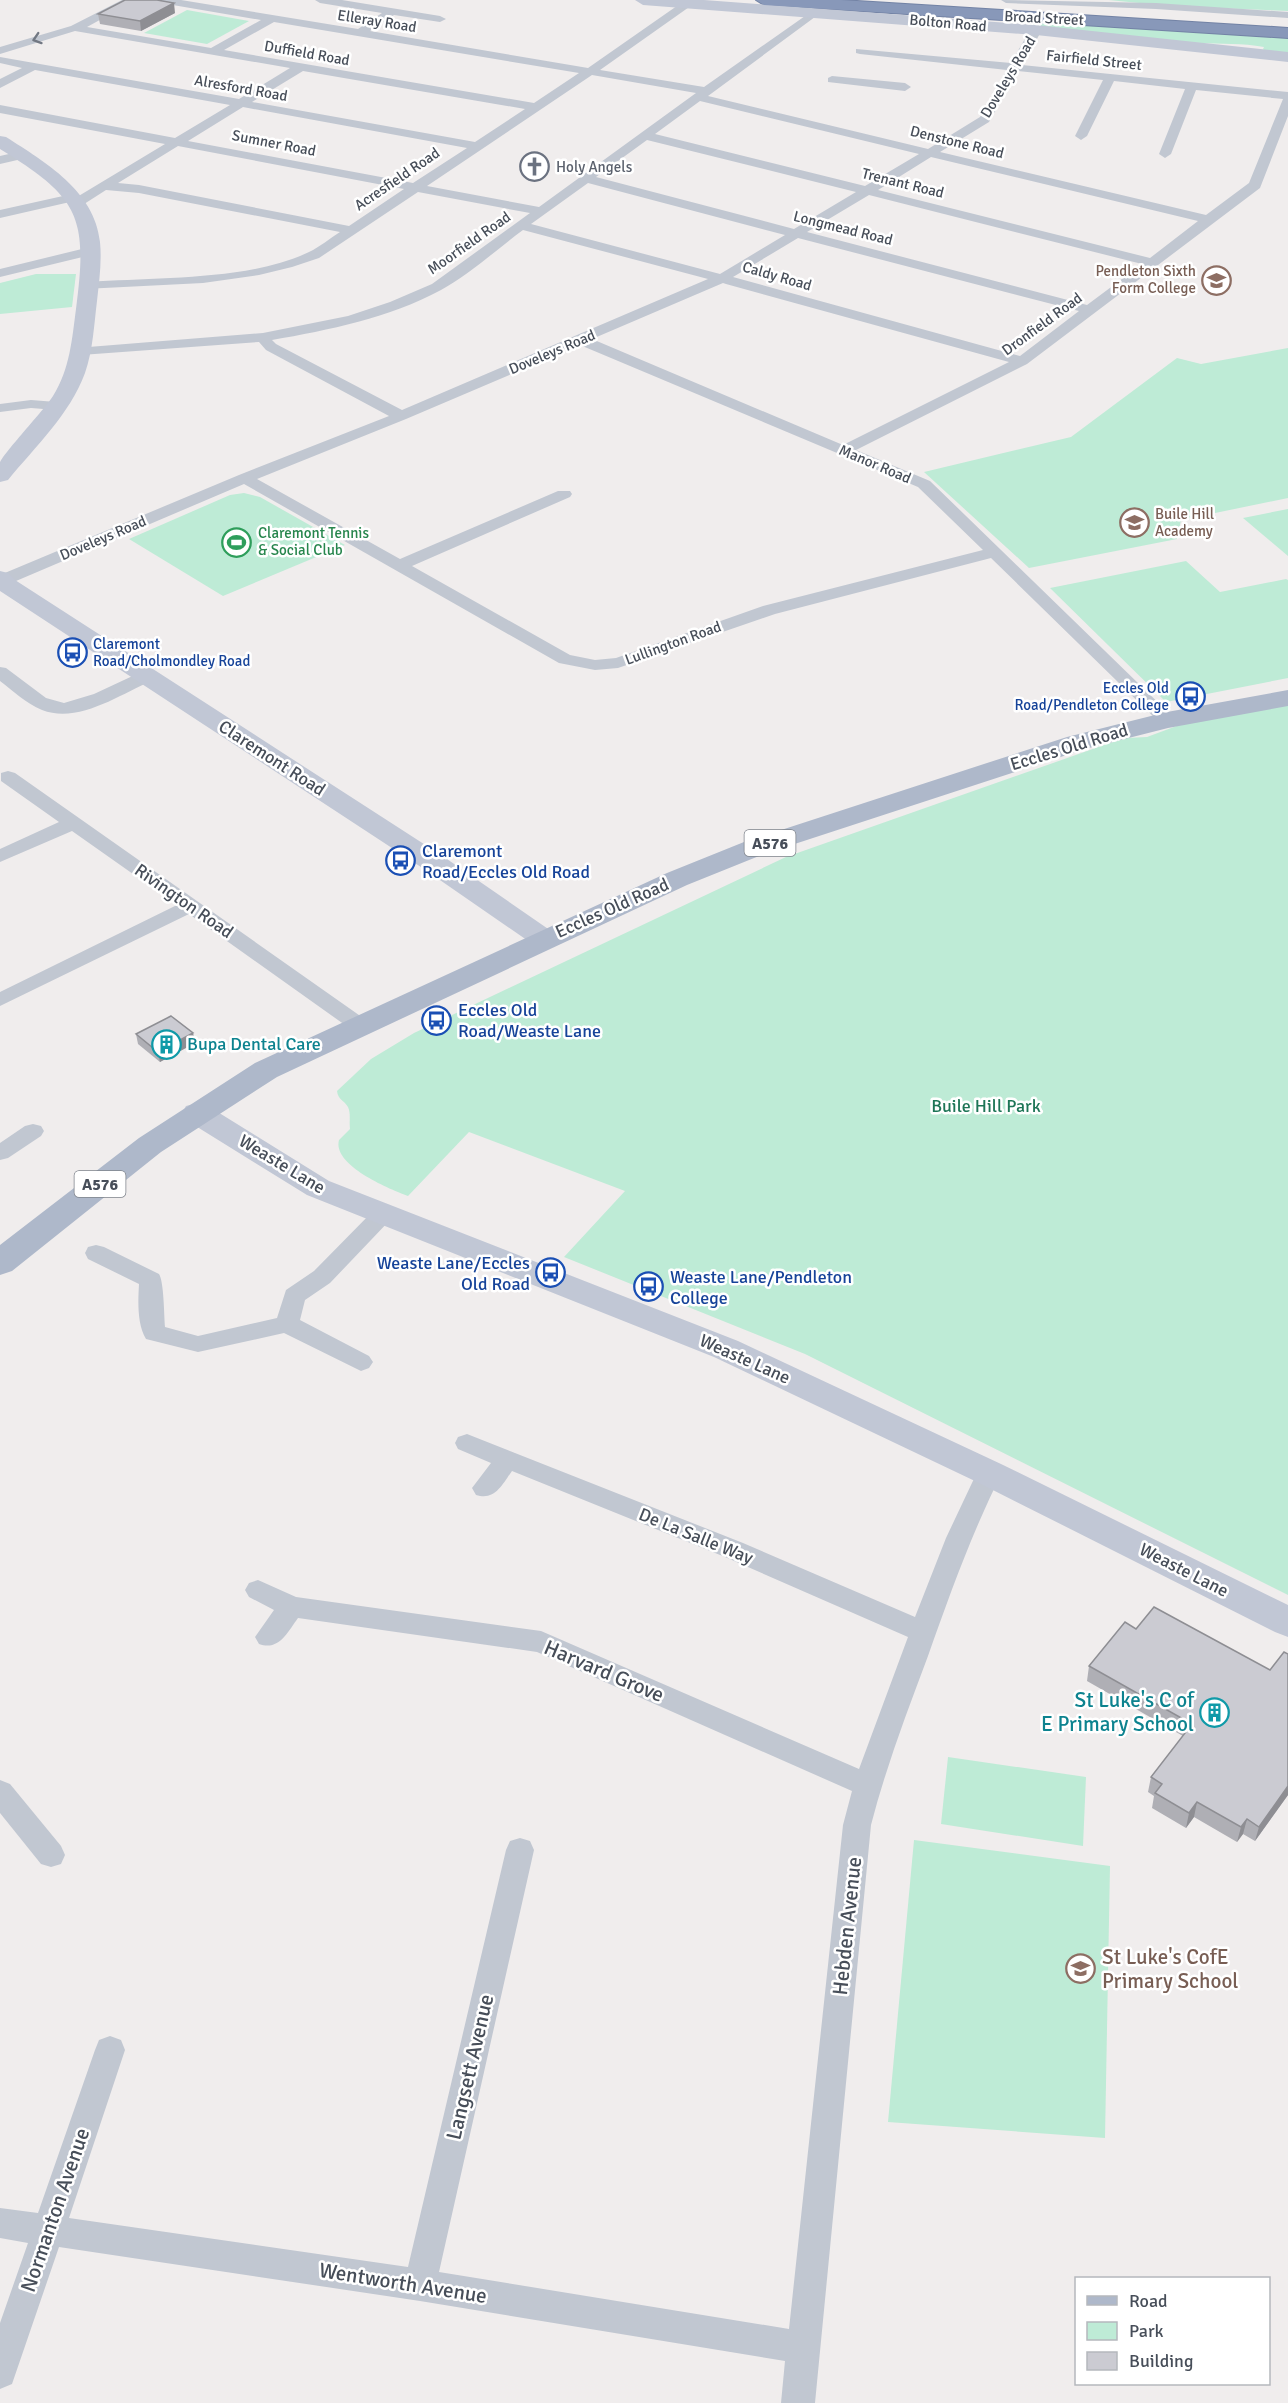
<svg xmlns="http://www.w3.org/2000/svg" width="1288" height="2403" font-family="Signika,sans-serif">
	<rect width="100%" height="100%" fill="#f0eded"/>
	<g fill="#beebd6">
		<path d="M1109,0H1288V11L1169,6Z"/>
		<path d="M187,10L249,21L207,44L144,33Z"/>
		<path d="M1004,20L1288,35V54L1266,52L1263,49L1264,47C1242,43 1221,44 1200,43C1134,38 1068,31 1004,20Z"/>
		<path d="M36,274H76L72,307L0,314V283Z"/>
		<path d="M1288,348V498L1181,520L1177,539L1029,568L924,472L1071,437L1177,358L1201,364Z"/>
		<path d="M244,493L260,497L345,545L223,596L129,539L230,495Z"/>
		<path d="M1288,509V556L1243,518Z"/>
		<path d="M1186,561L1220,592L1286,579L1288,580V678L1166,702L1050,588Z"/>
		<path d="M1288,705V1595L805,1354L564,1257L625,1191L469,1132L408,1196C389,1189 332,1165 339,1140L350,1129C349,1122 351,1113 348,1107C344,1100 338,1100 337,1091L371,1059L414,1033L786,857L1107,744L1127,738L1147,737L1182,724Z"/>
		<path d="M948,1757L1086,1777L1083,1846L941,1824Z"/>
		<path d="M914,1840L1110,1866L1105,2138L888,2122Z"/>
	</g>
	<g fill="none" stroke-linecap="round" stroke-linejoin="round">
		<defs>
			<path id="highway" d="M756,0H841L1288,28V38L764,5Z"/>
		</defs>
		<use href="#highway" stroke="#7383a5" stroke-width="2"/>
		<g fill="#c1c7d1" fill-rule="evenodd">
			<path d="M122,0H136L87,27L211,48L261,20L161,3L156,0H181L358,29L382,13L320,3L315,0H342L440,16L446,19L440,22L394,15L370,31L588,68L684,1L689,0L694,3L692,5L600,70L704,87L815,9L821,12L819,14L708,96L928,149L980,117L1007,70L860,54L856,53V49L1011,63L1030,30L1036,27L1042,30L1022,65L1288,92V116L1260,188L1027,364L856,450L930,481L1176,720L1173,724H1161L991,558L775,614L618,668L595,670L559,663L244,484L9,584H0V575L239,475L389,416L266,350L259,342L81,355L74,351L76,348L263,333L348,316L390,302L432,284L530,213L418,192L319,258L292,267L259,275L203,283L84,289L82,286L84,283L89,282C155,277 249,281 309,252C320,247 330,238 340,232L139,193L106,190L81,206H71L70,202L0,218V210L72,194L77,197L165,144L0,113V105L175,138L230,105L35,70L0,88V79L22,68L0,63V57L239,99L290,68L75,31L0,54V47L71,26ZM274,22L579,73L534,103L224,50ZM303,71L525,109L475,142L252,102ZM1018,71L1103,80L1075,136L1081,140L1087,136L1114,81L1185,89L1159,154L1165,158L1171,154L1196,90L1283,99L1249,183L1206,215L940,152L989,122ZM592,75L696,93L539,207L427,186ZM700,101L919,154L865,186L655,134ZM243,107L467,148L413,183L188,141ZM647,140L856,192L794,229L596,177ZM178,146L404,189L349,226L139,185L118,183ZM931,157L1198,221L1150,258L878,190ZM588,183L785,235L720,274L531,224ZM869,195L1142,264L1087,305L807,232ZM523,230L708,279L402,410L276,344L272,340C329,330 389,318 441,290C469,275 497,249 523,230ZM798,238L1079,311L1020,356L733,277ZM723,283L726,284L1009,362L843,445L592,339ZM580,345L918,487L983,550L763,606L616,658L595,660L570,655L412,566L570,497L572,494L570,491H558L400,559L257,479L406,419Z"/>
			<path d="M1001,0L1156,3L1288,12V18L1156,9L1006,3Z"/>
			<path d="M832,76L905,83L911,87L905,91L828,82V78Z"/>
			<path d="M22,151L26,152L28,155L26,158L0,164V156Z"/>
			<path d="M90,247L95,248L97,251L95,254L0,277V269Z"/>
			<path d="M31,400L56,402L63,406L56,410L31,408L0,412V404Z"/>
			<path d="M0,667L6,668L46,698L64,703L94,694L139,673H151L154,677L151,681C119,695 78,724 42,710C26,703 13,691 0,681Z"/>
			<path d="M8,771L15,773L366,1020L369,1025L366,1030L359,1031L352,1030L189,914L0,1006V992L177,905L72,831L0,862V849L59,822L1,781V773Z"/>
			<path d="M33,1124L41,1126L44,1131L41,1136L8,1158L0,1160V1143L25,1126Z"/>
			<path d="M383,1206L391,1209L394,1214L391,1219L330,1283L305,1300L300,1320L369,1356L373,1362L369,1368L361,1371L284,1333L198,1352L146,1339C137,1324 138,1301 139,1284L88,1259L85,1253L88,1247L96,1245L104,1247L159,1274C164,1282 164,1315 165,1327L198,1336L277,1318L286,1290L314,1271L375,1209Z"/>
			<path d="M467,1434L743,1543L915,1617L946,1538L980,1466L989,1464L998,1466L1002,1473C972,1532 950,1594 928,1656C907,1712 886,1767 871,1825L815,2403H781L785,2361L420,2301L59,2247L12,2384L0,2389V2323L28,2243L0,2238V2208L38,2213L95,2050L99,2040L110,2036L121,2040L125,2050L69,2218L408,2267L506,1850L510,1841L520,1838L530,1841L534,1850L439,2272L789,2329L843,1825L852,1791L537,1652L298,1618C287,1633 279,1651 259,1644L255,1637L274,1610L249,1597L245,1590L249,1583L258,1580L296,1597L541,1631L859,1769L908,1637L725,1557L512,1471C502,1485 495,1501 476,1495L472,1488L491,1463L458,1449L455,1443L458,1437Z"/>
			<path d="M0,1780L10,1784L61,1846L65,1855L61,1864L51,1867L41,1864L0,1813Z"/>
		</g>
		<g fill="#c1c7d5" fill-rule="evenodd">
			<path d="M635,0H704L1036,25L1288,52V62L1036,35L643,5Z"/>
			<path d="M0,136L6,137C45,162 95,191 100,242C102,262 99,282 97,301C94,325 93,350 85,373C70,414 35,447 8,480L0,482C0,476 0,469 0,463C1,456 45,409 53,396C70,369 72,339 76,309C88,217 80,198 0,149Z"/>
			<path d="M0,571L8,573L15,580L444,857L554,933L558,939L554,945L544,947L534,945L424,869L0,591Z"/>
			<path d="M197,1103L208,1106L329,1181L738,1341L1001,1464L1288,1605V1637L1275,1632L977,1482L714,1357L307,1195L186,1120L182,1113L186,1106Z"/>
		</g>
		<path fill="#aeb8ca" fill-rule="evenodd" d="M1288,690V706L1168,728L1085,749L764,854L687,885L277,1077L161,1152L12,1271L0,1275V1245L139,1138L255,1063L667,873L744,842L1067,737L1167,712Z"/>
		<use href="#highway" fill="#8898b9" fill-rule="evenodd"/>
	</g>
	<g fill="#afafb5">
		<path d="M175,13L141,31L100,24L98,14Z"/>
		<path d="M193,1033L195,1043L160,1062L138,1044L136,1034Z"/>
		<path d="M1136,1629L1270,1670L1288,1654V1795L1255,1841L1243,1834L1237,1842L1194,1817L1186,1828L1152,1808L1154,1796L1148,1792L1151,1777L1183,1736L1087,1681L1089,1666Z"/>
	</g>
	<g fill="#8e8e93">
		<path d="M174,3L175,13L141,31L140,21Z"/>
		<path d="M193,1033L195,1043L160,1062L158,1052Z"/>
		<path d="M1288,1786V1795L1255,1841L1259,1827Z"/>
		<path d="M1197,1802L1194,1817L1186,1828L1189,1813Z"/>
		<path d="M1247,1819L1243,1834L1237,1842L1241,1827Z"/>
	</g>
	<g fill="#cbcbd2" stroke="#8e8e93" stroke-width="1.5">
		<path d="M125,0H157L174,3L140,21L98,14Z"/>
		<path d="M171,1016L193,1033L158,1052L136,1034Z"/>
		<path d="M1154,1607L1270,1670L1284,1652L1288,1654V1786L1259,1827L1247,1819L1241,1827L1197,1802L1189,1813L1155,1793L1162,1784L1151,1777L1192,1724L1089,1666L1125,1622L1136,1629Z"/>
	</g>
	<defs><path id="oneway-chevron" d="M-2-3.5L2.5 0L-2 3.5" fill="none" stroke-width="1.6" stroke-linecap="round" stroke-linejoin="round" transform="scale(1.5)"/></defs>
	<use stroke="#727883" href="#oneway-chevron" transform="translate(37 39) rotate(162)"/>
	<defs>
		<symbol id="church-ring" viewBox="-11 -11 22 22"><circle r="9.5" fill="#fff" stroke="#6b7280" stroke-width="1.5"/><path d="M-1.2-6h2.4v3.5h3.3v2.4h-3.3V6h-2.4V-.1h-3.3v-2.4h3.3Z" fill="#6b7280"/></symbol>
		<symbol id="university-ring" viewBox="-11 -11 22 22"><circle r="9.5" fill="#fff" stroke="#8d6e63" stroke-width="1.5"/><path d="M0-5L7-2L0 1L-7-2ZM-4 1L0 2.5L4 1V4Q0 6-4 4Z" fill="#8d6e63"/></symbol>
		<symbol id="school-ring" viewBox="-11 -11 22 22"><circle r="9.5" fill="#fff" stroke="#8d6e63" stroke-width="1.5"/><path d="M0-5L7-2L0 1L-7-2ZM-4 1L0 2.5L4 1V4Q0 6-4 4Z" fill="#8d6e63"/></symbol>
		<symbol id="stadium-ring" viewBox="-11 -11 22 22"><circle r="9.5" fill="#fff" stroke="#2e9e5b" stroke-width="1.5"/><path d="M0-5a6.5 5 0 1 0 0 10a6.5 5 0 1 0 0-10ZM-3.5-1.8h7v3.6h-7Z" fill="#2e9e5b"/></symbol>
		<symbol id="bus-ring" viewBox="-11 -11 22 22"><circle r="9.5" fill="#fff" stroke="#1a4fb4" stroke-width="1.5"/><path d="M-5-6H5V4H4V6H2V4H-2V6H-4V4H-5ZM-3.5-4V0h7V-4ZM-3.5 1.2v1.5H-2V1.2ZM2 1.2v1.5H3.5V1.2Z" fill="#1a4fb4"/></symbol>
		<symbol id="building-ring" viewBox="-11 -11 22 22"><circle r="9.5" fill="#fff" stroke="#0f9aa8" stroke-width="1.5"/><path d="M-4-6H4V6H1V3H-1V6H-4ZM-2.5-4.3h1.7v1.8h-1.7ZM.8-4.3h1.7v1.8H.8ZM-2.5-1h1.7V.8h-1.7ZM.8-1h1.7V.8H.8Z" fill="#0f9aa8"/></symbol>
	</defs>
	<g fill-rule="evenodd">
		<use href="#church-ring" x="518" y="150" width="33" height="33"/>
		<use href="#university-ring" x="1200" y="264" width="33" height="33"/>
		<use href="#school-ring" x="1118" y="506" width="33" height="33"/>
		<use href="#stadium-ring" x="220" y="526" width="33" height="33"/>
		<use href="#bus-ring" x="56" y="636" width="33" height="33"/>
		<use href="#bus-ring" x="1174" y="680" width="33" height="33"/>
		<use href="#bus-ring" x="384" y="844" width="33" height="33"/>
		<use href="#bus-ring" x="420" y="1004" width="33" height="33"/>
		<use href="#building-ring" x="150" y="1028" width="33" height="33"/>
		<use href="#bus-ring" x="534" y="1256" width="33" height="33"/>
		<use href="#bus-ring" x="632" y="1270" width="33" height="33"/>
		<use href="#building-ring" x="1198" y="1696" width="33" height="33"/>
		<use href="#school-ring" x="1064" y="1952" width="33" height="33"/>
	</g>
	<g text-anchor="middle" stroke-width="5" stroke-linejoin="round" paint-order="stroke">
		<g font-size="15" fill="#474e59" stroke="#fff">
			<text transform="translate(1044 18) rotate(3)" y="5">Broad Street</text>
			<text transform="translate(377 21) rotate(9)" y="5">Elleray Road</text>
			<text transform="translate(948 23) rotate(5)" y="5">Bolton Road</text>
			<text transform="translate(307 53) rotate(10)" y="5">Duffield Road</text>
			<text transform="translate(1094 60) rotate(6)" y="5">Fairfield Street</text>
			<text transform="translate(1008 77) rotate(-59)" y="5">Doveleys Road</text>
			<text transform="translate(241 88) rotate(10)" y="5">Alresford Road</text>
			<text transform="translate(957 142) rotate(14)" y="5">Denstone Road</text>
			<text transform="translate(274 143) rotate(11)" y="5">Sumner Road</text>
			<text transform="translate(397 179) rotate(-34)" y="5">Acresfield Road</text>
			<text transform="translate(903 183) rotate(14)" y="5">Trenant Road</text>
			<text transform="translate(843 228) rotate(14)" y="5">Longmead Road</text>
			<text transform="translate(469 243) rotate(-35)" y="5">Moorfield Road</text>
			<text transform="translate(777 276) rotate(16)" y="5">Caldy Road</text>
			<text transform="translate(1042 324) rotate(-36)" y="5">Dronfield Road</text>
			<text transform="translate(552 352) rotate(-23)" y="5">Doveleys Road</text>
			<text transform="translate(875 464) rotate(23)" y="5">Manor Road</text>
			<text transform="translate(103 538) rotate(-23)" y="5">Doveleys Road</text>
			<text transform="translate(673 643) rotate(-20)" y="5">Lullington Road</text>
		</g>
		<g font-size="15" fill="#5b616d" stroke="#fff" text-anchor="start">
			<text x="556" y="172">Holy Angels</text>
		</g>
		<g font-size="15" fill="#785e54" stroke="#fff" text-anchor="end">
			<text x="1196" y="276">Pendleton Sixth<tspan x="1196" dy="17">Form College</tspan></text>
			<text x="1155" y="519" text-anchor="start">Buile Hill<tspan x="1155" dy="17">Academy</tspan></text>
		</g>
		<g font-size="15" fill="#27864d" stroke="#fff" text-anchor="start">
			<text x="258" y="538">Claremont Tennis<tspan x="258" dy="17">&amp; Social Club</tspan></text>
		</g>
		<g font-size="15" fill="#164399" stroke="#fff" text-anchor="start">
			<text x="93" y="649">Claremont<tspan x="93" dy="17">Road/Cholmondley Road</tspan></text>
			<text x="1169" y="693" text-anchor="end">Eccles Old<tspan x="1169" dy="17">Road/Pendleton College</tspan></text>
		</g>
		<g fill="#fff" stroke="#7e838b" stroke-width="1.5">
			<rect x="744.5" y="830" width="51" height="26" rx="4.5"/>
			<rect x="74.5" y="1171" width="51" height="26" rx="4.5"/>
		</g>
		<g font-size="16" font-weight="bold" fill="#474e59">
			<text x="770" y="849">A576</text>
			<text x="100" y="1190">A576</text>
		</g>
		<g font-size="18" fill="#474e59" stroke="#fff">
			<text transform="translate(1069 747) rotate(-17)" y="6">Eccles Old Road</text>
			<text transform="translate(272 758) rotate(33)" y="6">Claremont Road</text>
			<text transform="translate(184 901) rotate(35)" y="6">Rivington Road</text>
			<text transform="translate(612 908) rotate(-24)" y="6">Eccles Old Road</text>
			<text transform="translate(282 1164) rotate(31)" y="6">Weaste Lane</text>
			<text transform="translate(745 1359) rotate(24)" y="6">Weaste Lane</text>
			<text transform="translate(696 1536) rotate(22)" y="6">De La Salle Way</text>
			<text transform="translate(1184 1570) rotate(27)" y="6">Weaste Lane</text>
		</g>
		<g font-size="18" fill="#164399" stroke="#fff" text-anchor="start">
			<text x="422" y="857">Claremont<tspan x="422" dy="21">Road/Eccles Old Road</tspan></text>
			<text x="458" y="1016">Eccles Old<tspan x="458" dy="21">Road/Weaste Lane</tspan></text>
			<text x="530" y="1269" text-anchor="end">Weaste Lane/Eccles<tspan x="530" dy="21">Old Road</tspan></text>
			<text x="670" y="1283">Weaste Lane/Pendleton<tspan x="670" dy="21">College</tspan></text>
		</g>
		<g font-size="18" fill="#0d838f" stroke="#fff" text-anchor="start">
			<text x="187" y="1050">Bupa Dental Care</text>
		</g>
		<g font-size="18" fill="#1d7556" stroke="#fff">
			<text x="986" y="1112">Buile Hill Park</text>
		</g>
		<g font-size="21" fill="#474e59" stroke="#fff">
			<text transform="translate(604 1671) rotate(23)" y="7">Harvard Grove</text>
			<text transform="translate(847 1926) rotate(-84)" y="7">Hebden Avenue</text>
			<text transform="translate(470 2067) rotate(-77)" y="7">Langsett Avenue</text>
			<text transform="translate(55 2210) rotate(-71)" y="7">Normanton Avenue</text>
			<text transform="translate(403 2283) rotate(9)" y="7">Wentworth Avenue</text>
		</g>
		<g font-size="21" fill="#0d838f" stroke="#fff" text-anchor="end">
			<text x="1194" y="1707">St Luke's C of<tspan x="1194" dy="24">E Primary School</tspan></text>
		</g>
		<g font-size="21" fill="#785e54" stroke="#fff" text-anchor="start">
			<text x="1102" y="1964">St Luke's CofE<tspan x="1102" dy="24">Primary School</tspan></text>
		</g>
	</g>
	<rect x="1075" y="2277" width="195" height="108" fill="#ffffff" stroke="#b5b8bd" stroke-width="1.5"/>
	<rect x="1087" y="2296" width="30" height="9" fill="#aeb8ca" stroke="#b5b8bd" stroke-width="1.5"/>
	<text x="1129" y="2307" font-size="18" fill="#474e59">Road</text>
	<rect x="1087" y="2322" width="30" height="18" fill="#beebd6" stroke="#b5b8bd" stroke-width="1.5"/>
	<text x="1129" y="2337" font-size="18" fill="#474e59">Park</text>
	<rect x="1087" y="2352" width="30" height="18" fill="#cbcbd2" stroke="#b5b8bd" stroke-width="1.5"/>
	<text x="1129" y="2367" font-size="18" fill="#474e59">Building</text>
</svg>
